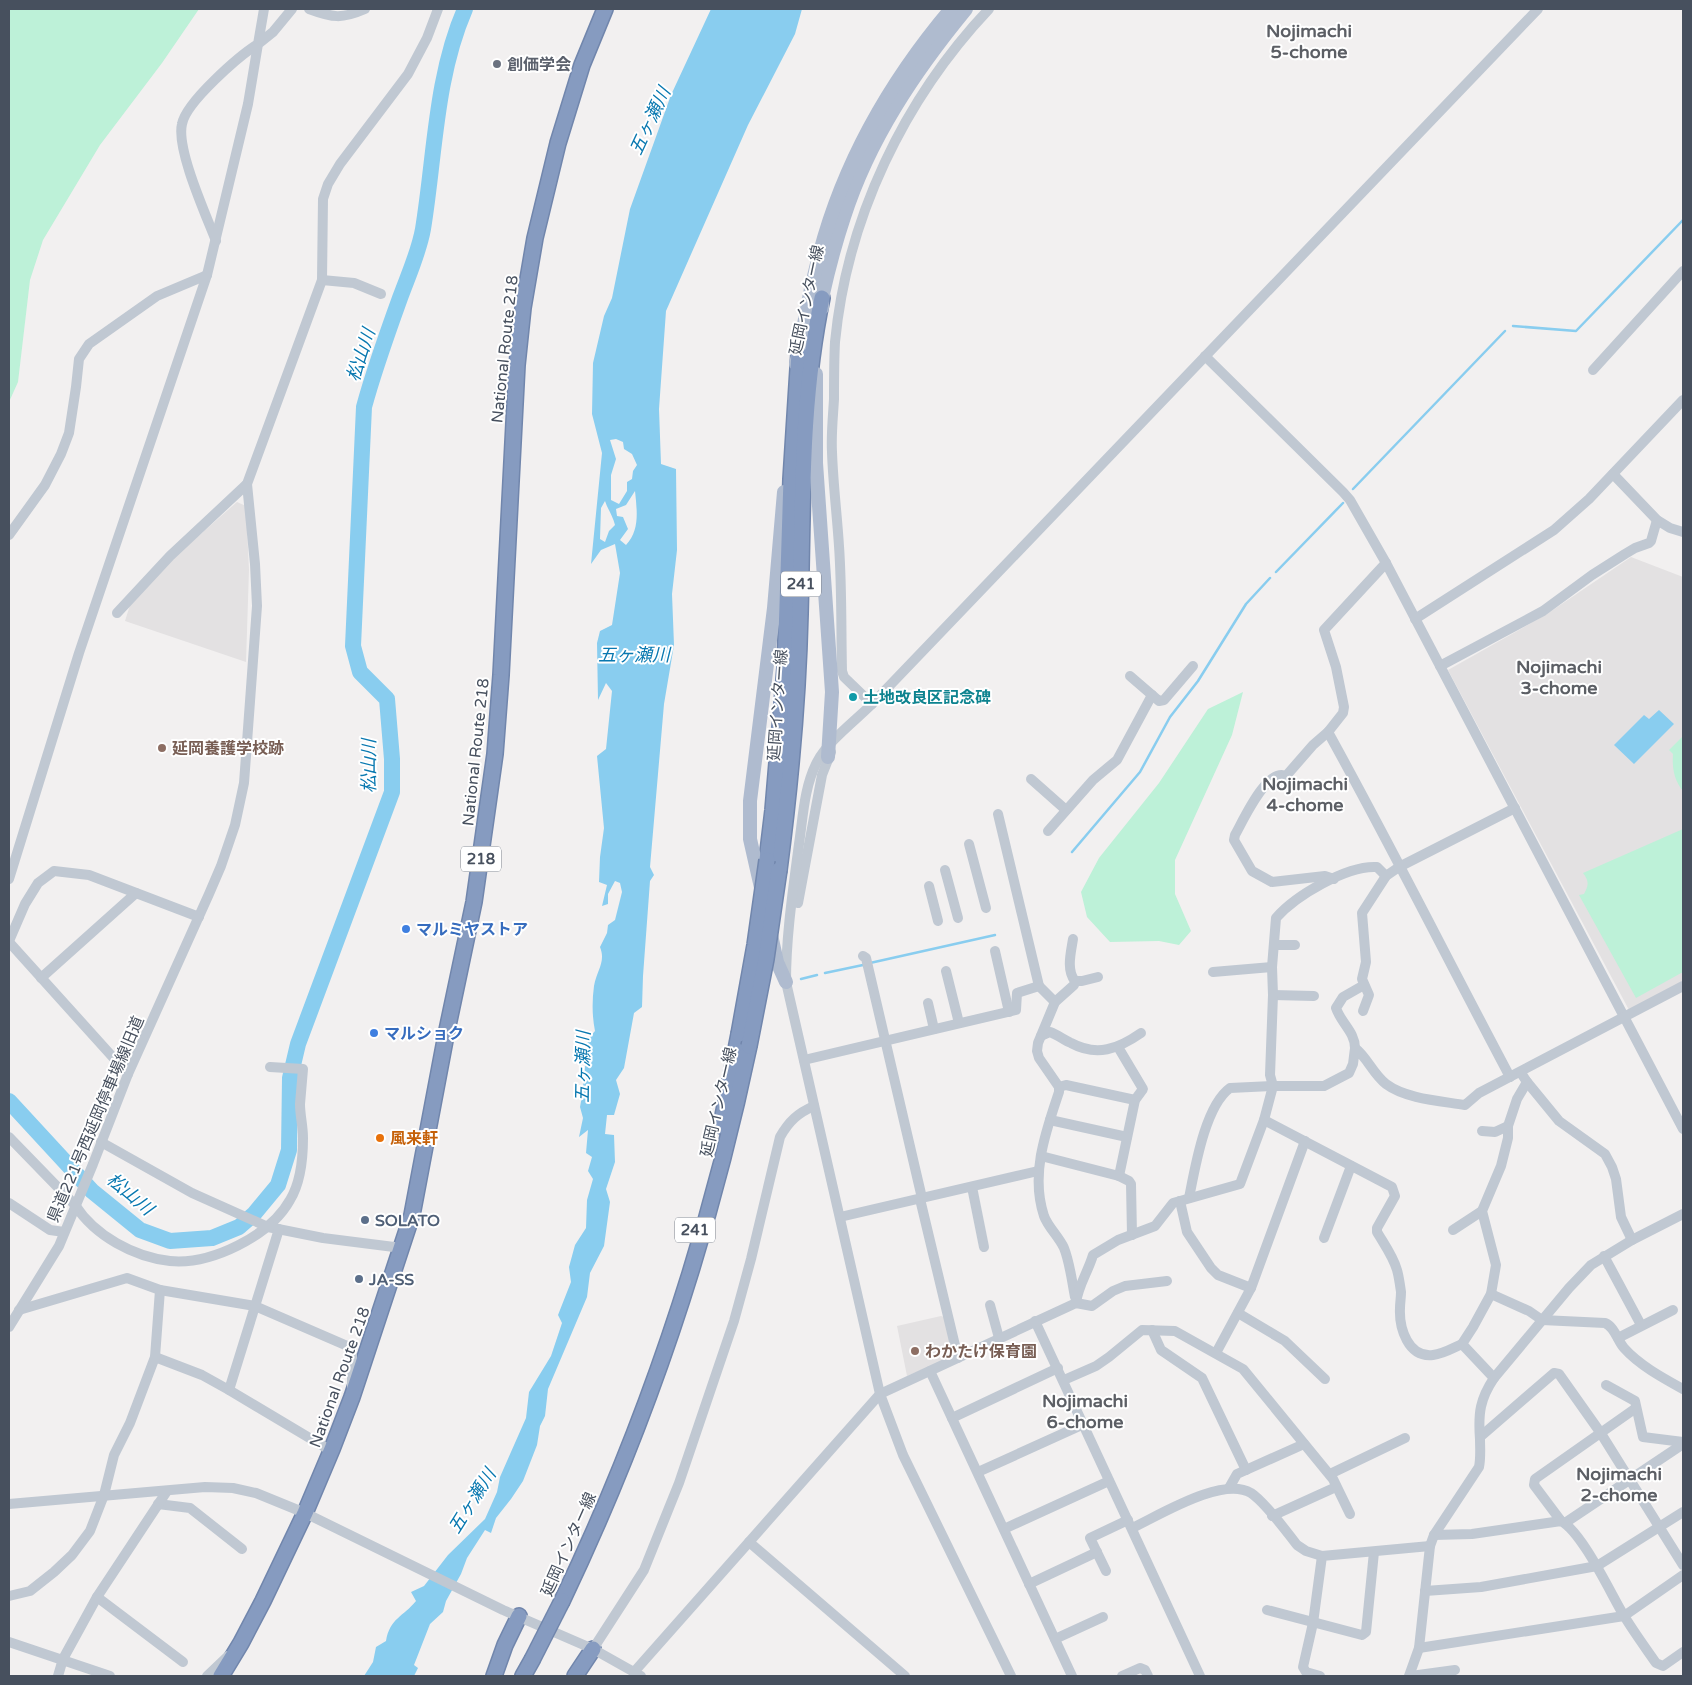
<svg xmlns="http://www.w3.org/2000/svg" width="1692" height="1685" font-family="'Varela Round','Noto Sans JP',sans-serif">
	<rect width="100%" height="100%" fill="#f2f0f0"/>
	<g fill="#e3e1e2">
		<path d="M237,502L246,506L249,570L246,662L125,621L130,605L177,555Z"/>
		<path d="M1631,557L1683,577V981L1629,1010L1448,670L1547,614Z"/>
		<path d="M941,1316L944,1317L953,1354L951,1357L907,1376L897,1326Z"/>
	</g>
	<g fill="#bdf1d8">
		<path d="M9,9H199L162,63L100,145L43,240L30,280L18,382L9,402Z"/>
		<path d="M1243,692L1232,735L1175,860V894L1191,931L1179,945L1159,941L1110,942L1087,917L1081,892L1099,858L1159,783L1208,709Z"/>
		<path d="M1683,736V791C1674,780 1672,768 1673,754L1669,750Z"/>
		<path d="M1683,829V972L1636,998L1579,895L1584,894C1589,885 1589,881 1583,873Z"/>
	</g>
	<g fill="#89cdef" fill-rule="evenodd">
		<path d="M711,9H802L795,34L748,125L666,311L659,409L661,464L676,469L677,550L672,594L674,645L664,704L650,867L654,875L650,881L643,976L642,1007L634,1013L624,1068L616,1080L620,1094L614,1115H607L605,1134L614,1135L615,1162L606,1189L610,1202L604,1246L590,1273L587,1297L548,1389L545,1416L540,1426L537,1445L523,1481L511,1499L496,1518L491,1533L485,1530L467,1558L461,1574L446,1601L443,1612L430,1624L414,1665L418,1668L414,1676H364L373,1662L376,1647L386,1641C390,1618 403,1617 416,1601L411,1592L424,1586L448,1555L485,1519L497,1492L500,1477L526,1418L529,1392L551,1356L562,1323L558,1315L571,1282L569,1267L575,1245L586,1228L587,1200L593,1179L588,1171L592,1157L586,1153L588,1130L579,1137L583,1118L580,1107L582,1096L588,1039L595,1031C592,1016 592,1001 594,986C597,970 606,962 600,947L607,933L608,925L615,920L622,892L620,883L615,881L608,894V904L602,906L607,885L599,882L600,857L604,828L597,756L606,749L612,691L606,683L598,700L597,643L600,631L612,625L620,573L615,544L601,550L591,564L602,453L592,414L593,363L604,316L612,298L630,209L671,95ZM616,439L623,442L624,449L632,454L637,465L633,471L632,479L627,482V491L619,504L611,500V475L616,459L610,440ZM635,491C637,511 640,530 626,545L620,540L628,529L623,517L617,516L616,509L626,505ZM605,501C608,510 613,516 615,525L609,531L605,542L600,539L601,508Z"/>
		<path d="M1659,710L1674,724L1634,764L1614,745L1644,715L1649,719Z"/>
	</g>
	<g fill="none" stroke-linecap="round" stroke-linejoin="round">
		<g stroke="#89cdef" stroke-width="2.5">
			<path d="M1513,326L1576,331L1683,220"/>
			<path d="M1353,489L1505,331"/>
			<path d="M1276,572L1343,503"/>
			<path d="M1072,852L1140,772L1170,717L1198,681L1246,604L1270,578"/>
			<path d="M870,963L995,935"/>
			<path d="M825,973L863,965"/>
			<path d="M801,979L817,975"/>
		</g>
		<path stroke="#89cdef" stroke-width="16" d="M9,1101L92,1191L140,1230L170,1241L212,1238L239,1227L254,1214L278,1185L289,1150L290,1078L298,1044L392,792V759L387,699L360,672L353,646L364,407C374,370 387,334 400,298C408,276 419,252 423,229C435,156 435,78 465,9"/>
		<defs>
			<g id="highway">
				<path d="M767,860L773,810L785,668L791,479L799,353"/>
				<path d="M779,870C790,786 798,700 800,614C803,509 800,402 822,298"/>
				<path d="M721,1126L739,1034"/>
				<path d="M562,1601C646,1425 709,1237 749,1046"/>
				<path d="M221,1676L241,1643L263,1601L305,1513L332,1449L352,1397L412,1215L446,1035L474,902L495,754L501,675L517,365L523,308L535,238L558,143L582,65L605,9"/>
				<path d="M494,1676L505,1645L519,1616"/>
				<path d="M523,1676L532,1660"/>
				<path d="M575,1676L593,1649"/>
			</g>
		</defs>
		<use href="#highway" stroke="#7186ac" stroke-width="18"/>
		<g stroke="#c0c8d2" stroke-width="10">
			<path d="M309,9C333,18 342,19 365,9"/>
			<path d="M216,241C206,215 176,149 182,124C186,102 239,56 258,44L264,9"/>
			<path d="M322,280L354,283L381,294"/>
			<path d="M1205,356L1343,492L1350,500L1386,563L1683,1129"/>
			<path d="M1593,370L1683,271"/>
			<path d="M1613,474L1657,520L1670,528L1683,532"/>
			<path d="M9,535L45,485L61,454L69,433L76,387L79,359L89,344L157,296L207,275"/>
			<path d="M1386,563L1324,630L1336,667L1344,707L1343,713L1328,732C1391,846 1449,962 1510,1077"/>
			<path d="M117,613L170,556L247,484"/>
			<path d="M1415,619L1554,530L1589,499L1683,400"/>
			<path d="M1440,666L1543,611L1592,575L1625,554L1635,548L1649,543L1651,541L1657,520"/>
			<path d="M1130,676L1159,701L1164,700L1193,666"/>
			<path d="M872,704L844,677L842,671C841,629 842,588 839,546C837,515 833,483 832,452C831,434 833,417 834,399C834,380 834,361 835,342C847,218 904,99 989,9"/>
			<path d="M1328,732L1313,745L1286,776C1267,767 1243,821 1235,835L1234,840L1252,871L1272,882L1325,876L1334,879"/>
			<path d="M1031,779L1066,810"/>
			<path d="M1048,831L1093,780L1117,760L1152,695"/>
			<path d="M969,844L986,908"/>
			<path d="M945,870L958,918"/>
			<path d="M9,879L79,653L207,275L248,104L258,44L273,32L292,9"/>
			<path d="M929,886L938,921"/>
			<path d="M798,903L822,775L831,752"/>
			<path d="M1073,939C1071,952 1066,970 1075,981H1082L1098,977"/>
			<path d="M9,941L25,904L38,883L54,871L89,875L199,917"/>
			<path d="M9,942L128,1074"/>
			<path d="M1274,945H1295"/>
			<path d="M995,951L1009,1012"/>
			<path d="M863,956L866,958L922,1198"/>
			<path d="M946,971L959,1023"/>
			<path d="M1213,972L1272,967"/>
			<path d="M41,978L136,893"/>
			<path d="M1039,986L1055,1002"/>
			<path d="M1273,995L1314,996"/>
			<path d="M928,1003L934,1029"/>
			<path d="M1363,1011L1369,995L1362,979L1366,962L1362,913L1386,876L1399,867L1515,808"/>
			<path d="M1041,1036L1050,1032C1058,1035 1064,1040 1071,1043C1097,1057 1118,1049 1141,1033"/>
			<path d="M1118,1047L1143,1089L1135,1100L1119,1176"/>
			<path d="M1355,1048C1355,1032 1341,1023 1336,1008L1343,997L1364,985"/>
			<path d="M804,1060L1016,1010L1017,993L1039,986L998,814"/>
			<path d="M1527,1082L1559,1121L1605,1154L1612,1167L1616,1179L1621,1217L1632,1240"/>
			<path d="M1059,1087L1066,1085L1135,1100"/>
			<path d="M1050,1120L1127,1137"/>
			<path d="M1264,1120L1392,1187L1395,1196L1377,1228V1232C1384,1244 1393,1256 1397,1270C1399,1277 1400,1285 1401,1292C1401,1298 1400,1303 1400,1308C1399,1328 1408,1358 1433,1355C1443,1354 1453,1348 1462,1344"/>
			<path d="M1482,1131L1495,1132L1508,1126"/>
			<path d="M9,1137L75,1205C95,1236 134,1257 170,1261C211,1265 270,1236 290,1200C301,1182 303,1158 303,1138C303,1126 300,1115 300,1104C301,1092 302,1081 303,1069L270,1067"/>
			<path d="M101,1142L192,1193L268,1227L323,1238L402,1248"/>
			<path d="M1041,1156L1119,1176L1129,1181L1131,1184L1132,1235"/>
			<path d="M972,1187L984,1247"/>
			<path d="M1189,1198C1195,1168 1205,1106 1230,1088L1273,1086H1324L1349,1073L1353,1064L1355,1048C1367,1057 1373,1074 1386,1084C1406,1099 1441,1101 1465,1105L1479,1093L1683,986"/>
			<path d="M920,1199L958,1358"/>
			<path d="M1180,1201L1187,1232L1211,1268L1218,1275L1251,1288"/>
			<path d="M9,1203L50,1230L64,1232"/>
			<path d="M840,1217L1038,1171"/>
			<path d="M1453,1230L1482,1211"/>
			<path d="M1324,1238L1351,1166"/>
			<path d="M1604,1256L1641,1325"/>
			<path d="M160,1290L255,1306L352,1348V1388"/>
			<path d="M1491,1294L1529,1311L1542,1320L1605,1323C1615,1327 1617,1340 1624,1348C1639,1365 1663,1378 1683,1389"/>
			<path d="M1075,1297C1072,1282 1070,1263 1064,1248C1059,1237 1048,1227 1044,1216C1030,1174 1046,1131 1059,1092V1087L1039,1058L1037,1051L1038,1043L1055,1002L1074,985L1075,981"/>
			<path d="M1076,1303C1078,1286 1088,1272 1093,1255L1118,1240L1155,1226L1173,1203L1240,1184L1264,1120L1273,1086L1270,1075L1273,995L1272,967L1276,918C1295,896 1347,865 1377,867L1386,876"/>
			<path d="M990,1305L999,1338"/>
			<path d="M1238,1313L1285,1341L1325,1379"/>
			<path d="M1035,1321L1200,1676"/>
			<path d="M9,1327L59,1246L93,1164L128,1074L209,894L221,866L235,825L244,783L257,606L255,564L247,484L322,280L323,199L328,184L340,164L408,74L427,38L438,9"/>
			<path d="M1152,1330L1161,1350L1202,1378L1246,1470"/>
			<path d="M1618,1338L1673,1310"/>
			<path d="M1216,1353L1251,1288L1305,1141"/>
			<path d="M155,1357L202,1375L229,1390L328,1449H332"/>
			<path d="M930,1371L1072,1676"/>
			<path d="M1494,1378L1462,1344L1473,1327L1491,1294L1496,1265L1482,1211L1501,1166L1508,1138V1126L1517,1099L1527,1082L1521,1073"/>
			<path d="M1064,1380L1096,1366L1109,1357L1142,1330L1175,1331L1243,1369L1333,1479L1350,1514"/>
			<path d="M1606,1385L1635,1401L1643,1437L1683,1442"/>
			<path d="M229,1390L279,1229"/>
			<path d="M952,1418L1058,1368"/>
			<path d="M1480,1437L1554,1373L1559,1374L1600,1432L1683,1565"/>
			<path d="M978,1472L1084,1424"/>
			<path d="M1330,1474L1405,1438"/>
			<path d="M1229,1488L1237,1474L1304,1444"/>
			<path d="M9,1504L205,1487L233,1488L256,1493L305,1513L503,1610L593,1649L641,1676"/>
			<path d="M158,1504L190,1508L242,1549"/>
			<path d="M1272,1516L1336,1487"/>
			<path d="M1561,1521L1534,1485L1535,1479L1636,1408"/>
			<path d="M1565,1523L1683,1444"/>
			<path d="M1132,1528C1160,1515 1222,1476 1251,1493C1265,1502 1286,1531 1297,1545L1306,1551L1322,1556"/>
			<path d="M1004,1529L1109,1481"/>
			<path d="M1434,1535L1472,1534L1561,1521C1582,1532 1610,1592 1623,1614C1633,1631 1645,1647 1656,1663L1663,1666L1683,1652"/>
			<path d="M749,1542L905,1676"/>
			<path d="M1106,1571L1090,1538L1128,1520"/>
			<path d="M1029,1584L1097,1552"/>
			<path d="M1425,1591L1481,1587L1597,1566L1683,1512"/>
			<path d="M9,1596L30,1591L54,1572L72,1555L90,1531L104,1495L114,1455L130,1423L155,1357L160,1290L127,1278L19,1310"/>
			<path d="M97,1597L183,1662"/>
			<path d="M1267,1610L1362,1635L1366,1632L1374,1552"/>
			<path d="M1055,1639L1103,1617"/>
			<path d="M9,1642L110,1676"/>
			<path d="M1419,1648L1624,1616L1683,1575"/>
			<path d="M593,1649L644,1570L679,1483L734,1321L751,1259L780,1137C789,1121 798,1113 814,1106"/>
			<path d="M634,1672L880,1394L1076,1303L1092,1306L1113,1291L1125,1286L1167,1281"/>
			<path d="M58,1676L63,1659L97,1597L167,1491"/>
			<path d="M207,1676L228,1656"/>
			<path d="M1011,1676L903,1455L880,1394L786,982C786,936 793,890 799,844C803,817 804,787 817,762C828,741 855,721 872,704L1538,9"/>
			<path d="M1122,1676L1140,1668L1145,1670L1148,1676"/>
			<path d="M1320,1676L1306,1672L1303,1667L1313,1623L1322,1556L1430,1546"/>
			<path d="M1409,1676L1419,1648L1430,1546L1434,1535L1479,1467C1481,1457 1480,1449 1480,1439C1478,1413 1480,1399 1494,1378L1569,1288L1591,1265L1632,1240L1683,1214"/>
			<path d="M1411,1676L1455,1670"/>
		</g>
		<g stroke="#afbbcf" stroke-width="14">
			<path d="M822,308V298C828,271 835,244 844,217C869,139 915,71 966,9"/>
			<path d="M796,364C800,349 802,334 805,319C809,296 814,274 820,252C844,162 891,80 951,9"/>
			<path d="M816,374V463L832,692L828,757"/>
			<path d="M762,892L750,839V801L774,608L784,492"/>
			<path d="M771,935L777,962L786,982"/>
		</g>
		<use href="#highway" stroke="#869bc0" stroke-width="15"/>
		<defs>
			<g id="highway-bridge">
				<path d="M739,1034L755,945L767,860"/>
				<path d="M749,1046L766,959L779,870"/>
				<path d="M532,1660L562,1601"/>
			</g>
		</defs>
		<use href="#highway-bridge" stroke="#7186ac" stroke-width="18" stroke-linecap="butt"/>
		<use href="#highway-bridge" stroke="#869bc0" stroke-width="15"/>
	</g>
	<circle fill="#6b7280" stroke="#fff" stroke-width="2" cx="497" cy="64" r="5"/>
	<circle fill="#0f9aa8" stroke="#fff" stroke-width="2" cx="853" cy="697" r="5"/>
	<g fill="#8d6e63" stroke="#fff" stroke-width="2">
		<circle cx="162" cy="748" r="5"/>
		<circle cx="915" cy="1351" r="5"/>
	</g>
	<g fill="#3f7fe0" stroke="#fff" stroke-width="2">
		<circle cx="406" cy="929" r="5"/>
		<circle cx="374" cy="1033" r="5"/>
	</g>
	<circle fill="#e8710a" stroke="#fff" stroke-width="2" cx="380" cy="1138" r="5"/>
	<g fill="#5c6f8a" stroke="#fff" stroke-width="2">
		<circle cx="365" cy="1220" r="5"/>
		<circle cx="359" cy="1279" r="5"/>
	</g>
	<g text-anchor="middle" stroke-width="4" stroke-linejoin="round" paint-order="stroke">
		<g fill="#fff" stroke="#7e848e" stroke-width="1">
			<rect x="781" y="571.5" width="40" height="25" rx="4"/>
			<rect x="461" y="846.5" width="40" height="25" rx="4"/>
			<rect x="675" y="1217.5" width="40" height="25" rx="4"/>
		</g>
		<g font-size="15" font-weight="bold" fill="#47505e">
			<text x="801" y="589">241</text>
			<text x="481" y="864">218</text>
			<text x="695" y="1235">241</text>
		</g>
		<g font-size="16" font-weight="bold" fill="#5b616d" stroke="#fff" text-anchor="start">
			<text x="507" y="70">創価学会</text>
		</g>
		<g font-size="16" fill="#47505e" stroke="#fff">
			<text transform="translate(806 300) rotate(-78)" y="6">延岡インター線</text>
			<text transform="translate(504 349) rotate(-84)" y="6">National Route 218</text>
			<text transform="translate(777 705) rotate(-86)" y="6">延岡インター線</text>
			<text transform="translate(475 752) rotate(-84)" y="6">National Route 218</text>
			<text transform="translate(718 1102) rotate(-77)" y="6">延岡インター線</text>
			<text transform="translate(95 1119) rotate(-67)" y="6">県道221号西延岡停車場線旧道</text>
			<text transform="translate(339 1377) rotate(-70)" y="6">National Route 218</text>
			<text transform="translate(568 1544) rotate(-66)" y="6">延岡インター線</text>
		</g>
		<g font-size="16" font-weight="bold" fill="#0d838f" stroke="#fff" text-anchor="start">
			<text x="863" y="703">土地改良区記念碑</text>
		</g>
		<g font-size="16" font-weight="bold" fill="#785e54" stroke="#fff" text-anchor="start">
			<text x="172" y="754">延岡養護学校跡</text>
			<text x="925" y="1357">わかたけ保育園</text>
		</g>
		<g font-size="16" font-weight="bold" fill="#366cbe" stroke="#fff" text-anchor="start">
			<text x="416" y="935">マルミヤストア</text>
			<text x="384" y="1039">マルショク</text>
		</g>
		<g font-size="16" font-weight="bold" fill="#c56008" stroke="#fff" text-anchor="start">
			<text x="390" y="1144">風来軒</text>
		</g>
		<g font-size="16" font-weight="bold" fill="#4e5e75" stroke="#fff" text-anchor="start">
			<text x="375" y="1226">SOLATO</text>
			<text x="369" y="1285">JA-SS</text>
		</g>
		<g font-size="18" font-weight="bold" fill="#5c5f65" stroke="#fff">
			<text x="1309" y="37">Nojimachi<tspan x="1309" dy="21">5-chome</tspan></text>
			<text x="1559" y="673">Nojimachi<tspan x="1559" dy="21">3-chome</tspan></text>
			<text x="1305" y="790">Nojimachi<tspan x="1305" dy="21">4-chome</tspan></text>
			<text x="1085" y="1407">Nojimachi<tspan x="1085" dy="21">6-chome</tspan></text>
			<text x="1619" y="1480">Nojimachi<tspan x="1619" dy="21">2-chome</tspan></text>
		</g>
		<g font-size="18" font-style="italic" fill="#0878b0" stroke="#fff">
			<text transform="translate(650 121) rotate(-65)" y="6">五ヶ瀬川</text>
			<text transform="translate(361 355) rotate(-72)" y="6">松山川</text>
			<text x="634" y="661">五ヶ瀬川</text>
			<text transform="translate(369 766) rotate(-90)" y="6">松山川</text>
			<text transform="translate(583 1067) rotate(-89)" y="6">五ヶ瀬川</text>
			<text transform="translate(130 1194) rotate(40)" y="6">松山川</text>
			<text transform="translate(472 1501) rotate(-58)" y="6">五ヶ瀬川</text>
		</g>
	</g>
	<rect width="1692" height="1685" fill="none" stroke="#47505e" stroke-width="20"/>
</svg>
